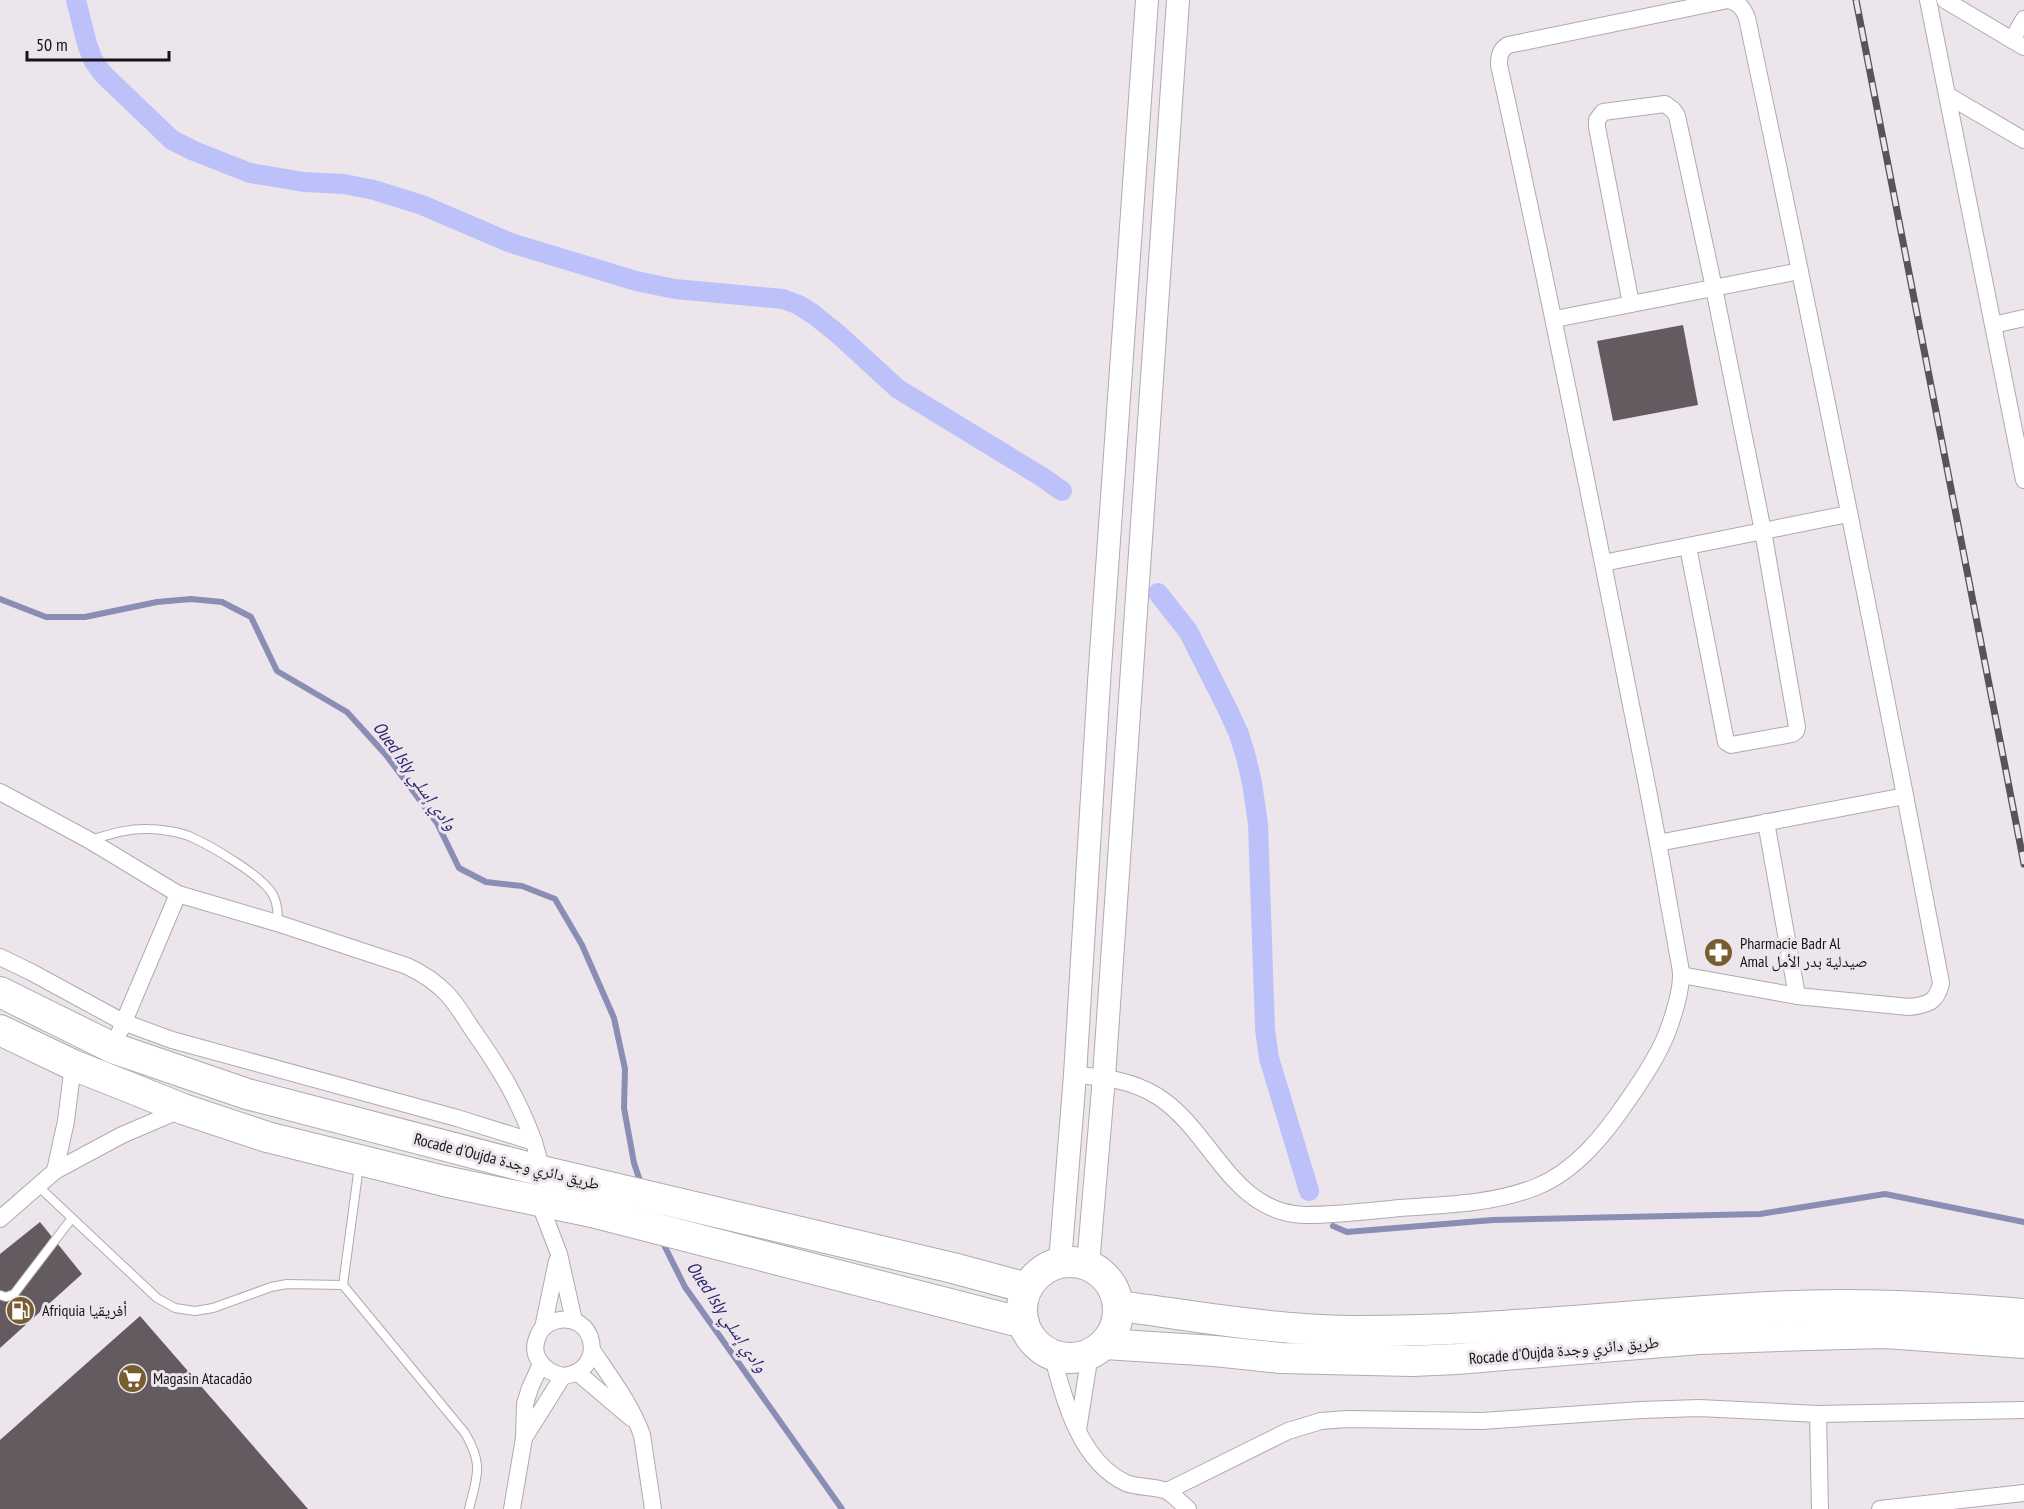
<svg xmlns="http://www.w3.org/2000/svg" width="2024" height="1509" font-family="'PT Sans Narrow','Noto Naskh Arabic',sans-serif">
	<rect width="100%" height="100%" fill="#ece5ec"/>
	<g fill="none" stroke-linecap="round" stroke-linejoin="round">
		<g stroke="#8a8eb5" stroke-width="6">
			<path d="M0,599L46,617H85L157,602L191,599L222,602L251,617L277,671L347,712L386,755L437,823L459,868L486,882L522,886L555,899L582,945L614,1018L625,1069L624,1108L634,1163L641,1184"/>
			<path d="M1333,1226L1347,1232L1493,1220L1760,1214L1885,1194L2024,1222"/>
			<path d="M662,1241L685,1287L842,1509"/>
		</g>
		<g stroke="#bcc2f9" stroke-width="20">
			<path d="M76,0L87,44L93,60L103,74L172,140L194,151L250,173L304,182L344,184L374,190L422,205L511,243L636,281L675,289L783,299L799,305L813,314L838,334L898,389L1042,477L1062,491"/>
			<path d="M1158,593L1188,631L1226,706L1239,734L1246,757L1252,783L1258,824L1265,1029L1269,1058L1309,1191"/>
		</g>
	</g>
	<g fill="#635b5f">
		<path d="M1683,325L1698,405L1613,421L1597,341Z"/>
		<path d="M40,1222L82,1274L0,1348V1254Z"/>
		<path d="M140,1316L308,1509H0V1440Z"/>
	</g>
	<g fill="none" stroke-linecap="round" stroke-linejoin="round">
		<defs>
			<g id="lane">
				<path d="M90,840C108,835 128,828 148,829C160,829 178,832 189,836C209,845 265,876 274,897C278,906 278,913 277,923"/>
				<path d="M359,1166L343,1285L465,1433C484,1465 477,1476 469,1509"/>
				<path d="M38,1186L157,1298L175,1308L195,1311L213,1308L271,1287L287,1284L343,1285"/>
				<path d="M0,1295L6,1297L14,1294L72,1218"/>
			</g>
			<g id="street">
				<path d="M1928,0L2024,480"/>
				<path d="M1945,0L2024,47"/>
				<path d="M2012,40L2024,19"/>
				<path d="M1947,95L2024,140"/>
				<path d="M1631,304L1597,127V120L1603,112L1665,104L1673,110L1677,116L1714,288L1763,531L1797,727L1796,731L1792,734L1731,745L1726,742L1688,547"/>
				<path d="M1555,319L1800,271"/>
				<path d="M1993,325L2024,318"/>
				<path d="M1603,563L1848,514"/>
				<path d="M0,792L89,840L178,894L277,923L407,966C422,973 437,983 448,995C457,1005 465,1018 472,1029C499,1067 518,1098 534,1142"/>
				<path d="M1766,822L1797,996"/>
				<path d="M1658,843L1905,796"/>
				<path d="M0,957L31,972L123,1022L172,1040L457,1118L534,1142L542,1171"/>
				<path d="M1681,975L1797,996L1909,1007C1928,1005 1937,1002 1941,983C1880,661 1815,339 1747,18C1743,8 1740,4 1729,0"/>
				<path d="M120,1031L178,894"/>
				<path d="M1075,1075C1104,1077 1131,1080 1157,1096C1212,1130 1231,1214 1306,1215C1337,1215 1369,1211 1400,1208C1445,1205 1493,1204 1536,1187C1576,1171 1605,1134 1628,1100C1642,1080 1658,1056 1667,1033C1673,1017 1681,992 1681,975C1681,967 1678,957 1677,949C1674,933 1671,916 1668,899C1657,834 1644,769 1631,705C1589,491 1546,278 1499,65C1499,56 1500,50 1508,45L1728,0"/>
				<path d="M55,1171L66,1121L73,1065"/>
				<path d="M539,1202L559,1254L574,1321"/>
				<path d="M0,1219L55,1171L122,1135L183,1109"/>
				<path d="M543,1328L557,1261"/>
				<path d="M592,1350C610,1377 631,1404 642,1435L653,1509"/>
				<path d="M1052,1354C1064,1399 1079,1461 1126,1483C1139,1488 1154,1486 1167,1491C1174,1495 1182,1504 1188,1509"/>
				<path d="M578,1373L631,1418"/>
				<path d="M1818,1414L1820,1509"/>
				<path d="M1078,1430L1090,1354"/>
				<path d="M524,1438L563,1376C609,1371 595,1309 555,1321C548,1323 541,1328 538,1336C529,1356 544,1372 563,1376"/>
				<path d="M1167,1491L1288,1431L1321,1421L1347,1419L1482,1421L1641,1410L1699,1408L1818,1414L2024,1410"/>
				<path d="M512,1509L524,1438L525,1404L530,1388L541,1364"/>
				<path d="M1880,1509L2024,1493"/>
			</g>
			<g id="secondary">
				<path d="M1060,1262L1075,1075L1099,682L1147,0"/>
				<path d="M1088,1265L1104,1077L1178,0"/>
			</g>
			<g id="highway">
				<path d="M0,992L113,1048L247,1094L542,1171L953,1268L1027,1288"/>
				<path d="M0,1030L73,1065L136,1090L183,1109L267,1137L444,1181L592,1212L1024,1323"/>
				<circle cx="1070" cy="1310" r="48"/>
				<path d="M1119,1306C1195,1316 1273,1330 1350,1331C1490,1332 1629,1314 1769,1307C1854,1302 1939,1307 2024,1314"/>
				<path d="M1105,1344L1215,1351L1281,1358L1412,1361L1457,1359L1699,1339L1807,1335L1885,1333L2024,1343"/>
			</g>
		</defs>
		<use href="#lane" stroke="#b0aab0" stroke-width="10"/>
		<use href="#street" stroke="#b0aab0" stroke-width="18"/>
		<use href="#secondary" stroke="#b0aab0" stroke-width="24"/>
		<use href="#highway" stroke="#b0aab0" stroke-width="32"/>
		<use href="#lane" stroke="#fff" stroke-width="8"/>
		<use href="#street" stroke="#fff" stroke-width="16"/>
		<use href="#secondary" stroke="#fff" stroke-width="22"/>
		<use href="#highway" stroke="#fff" stroke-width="30"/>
		<defs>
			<path id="rail" d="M1856,0L2024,864"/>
		</defs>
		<use href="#rail" stroke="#575357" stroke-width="7"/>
		<use href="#rail" stroke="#ece5ec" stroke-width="4.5" stroke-dasharray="14" stroke-linecap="butt"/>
	</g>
	<defs>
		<symbol id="pharmacy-disc" viewBox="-11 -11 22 22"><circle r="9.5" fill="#775d2f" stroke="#ece5ec"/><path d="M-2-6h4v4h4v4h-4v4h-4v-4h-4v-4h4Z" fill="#fff"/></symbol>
		<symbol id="fuel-disc" viewBox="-11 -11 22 22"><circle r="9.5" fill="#775d2f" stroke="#ece5ec"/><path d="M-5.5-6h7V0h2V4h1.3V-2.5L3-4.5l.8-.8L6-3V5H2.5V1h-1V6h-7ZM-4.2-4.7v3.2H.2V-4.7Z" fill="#fff"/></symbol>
		<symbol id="supermarket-disc" viewBox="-11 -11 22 22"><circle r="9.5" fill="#775d2f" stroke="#ece5ec"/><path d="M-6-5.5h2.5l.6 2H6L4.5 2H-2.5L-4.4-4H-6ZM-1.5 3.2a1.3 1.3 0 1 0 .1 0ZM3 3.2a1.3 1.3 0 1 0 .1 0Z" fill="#fff"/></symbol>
	</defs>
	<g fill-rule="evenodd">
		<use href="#pharmacy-disc" x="1702" y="936" width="33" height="33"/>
		<use href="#fuel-disc" x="4" y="1294" width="33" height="33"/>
		<use href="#supermarket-disc" x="116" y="1362" width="33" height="33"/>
	</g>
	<g text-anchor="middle" stroke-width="6" stroke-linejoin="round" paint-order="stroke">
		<g font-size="16" fill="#161416" stroke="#ece5ec" text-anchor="start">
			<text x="1740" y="949">Pharmacie Badr Al<tspan x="1740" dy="18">Amal صيدلية بدر الأمل</tspan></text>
			<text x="42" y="1316">Afriquia أفريقيا</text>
			<text x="153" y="1384">Magasin Atacadão</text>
		</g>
		<g font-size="16" fill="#161416" stroke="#ece5ec">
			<text transform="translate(507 1161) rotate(14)" y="6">Rocade d'Oujda طريق دائري وجدة</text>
			<text transform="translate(1564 1350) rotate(-5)" y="6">Rocade d'Oujda طريق دائري وجدة</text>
		</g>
		<g font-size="18" font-style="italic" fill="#2b2672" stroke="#ece5ec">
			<text transform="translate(415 776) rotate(54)" y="6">Oued Isly وادي إسلي</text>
			<text transform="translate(727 1317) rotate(56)" y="6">Oued Isly وادي إسلي</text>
		</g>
	</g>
	<path d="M27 51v9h142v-9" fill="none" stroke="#161416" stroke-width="3"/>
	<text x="36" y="51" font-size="18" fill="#161416" stroke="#ece5ec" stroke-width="4.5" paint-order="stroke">50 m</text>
</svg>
